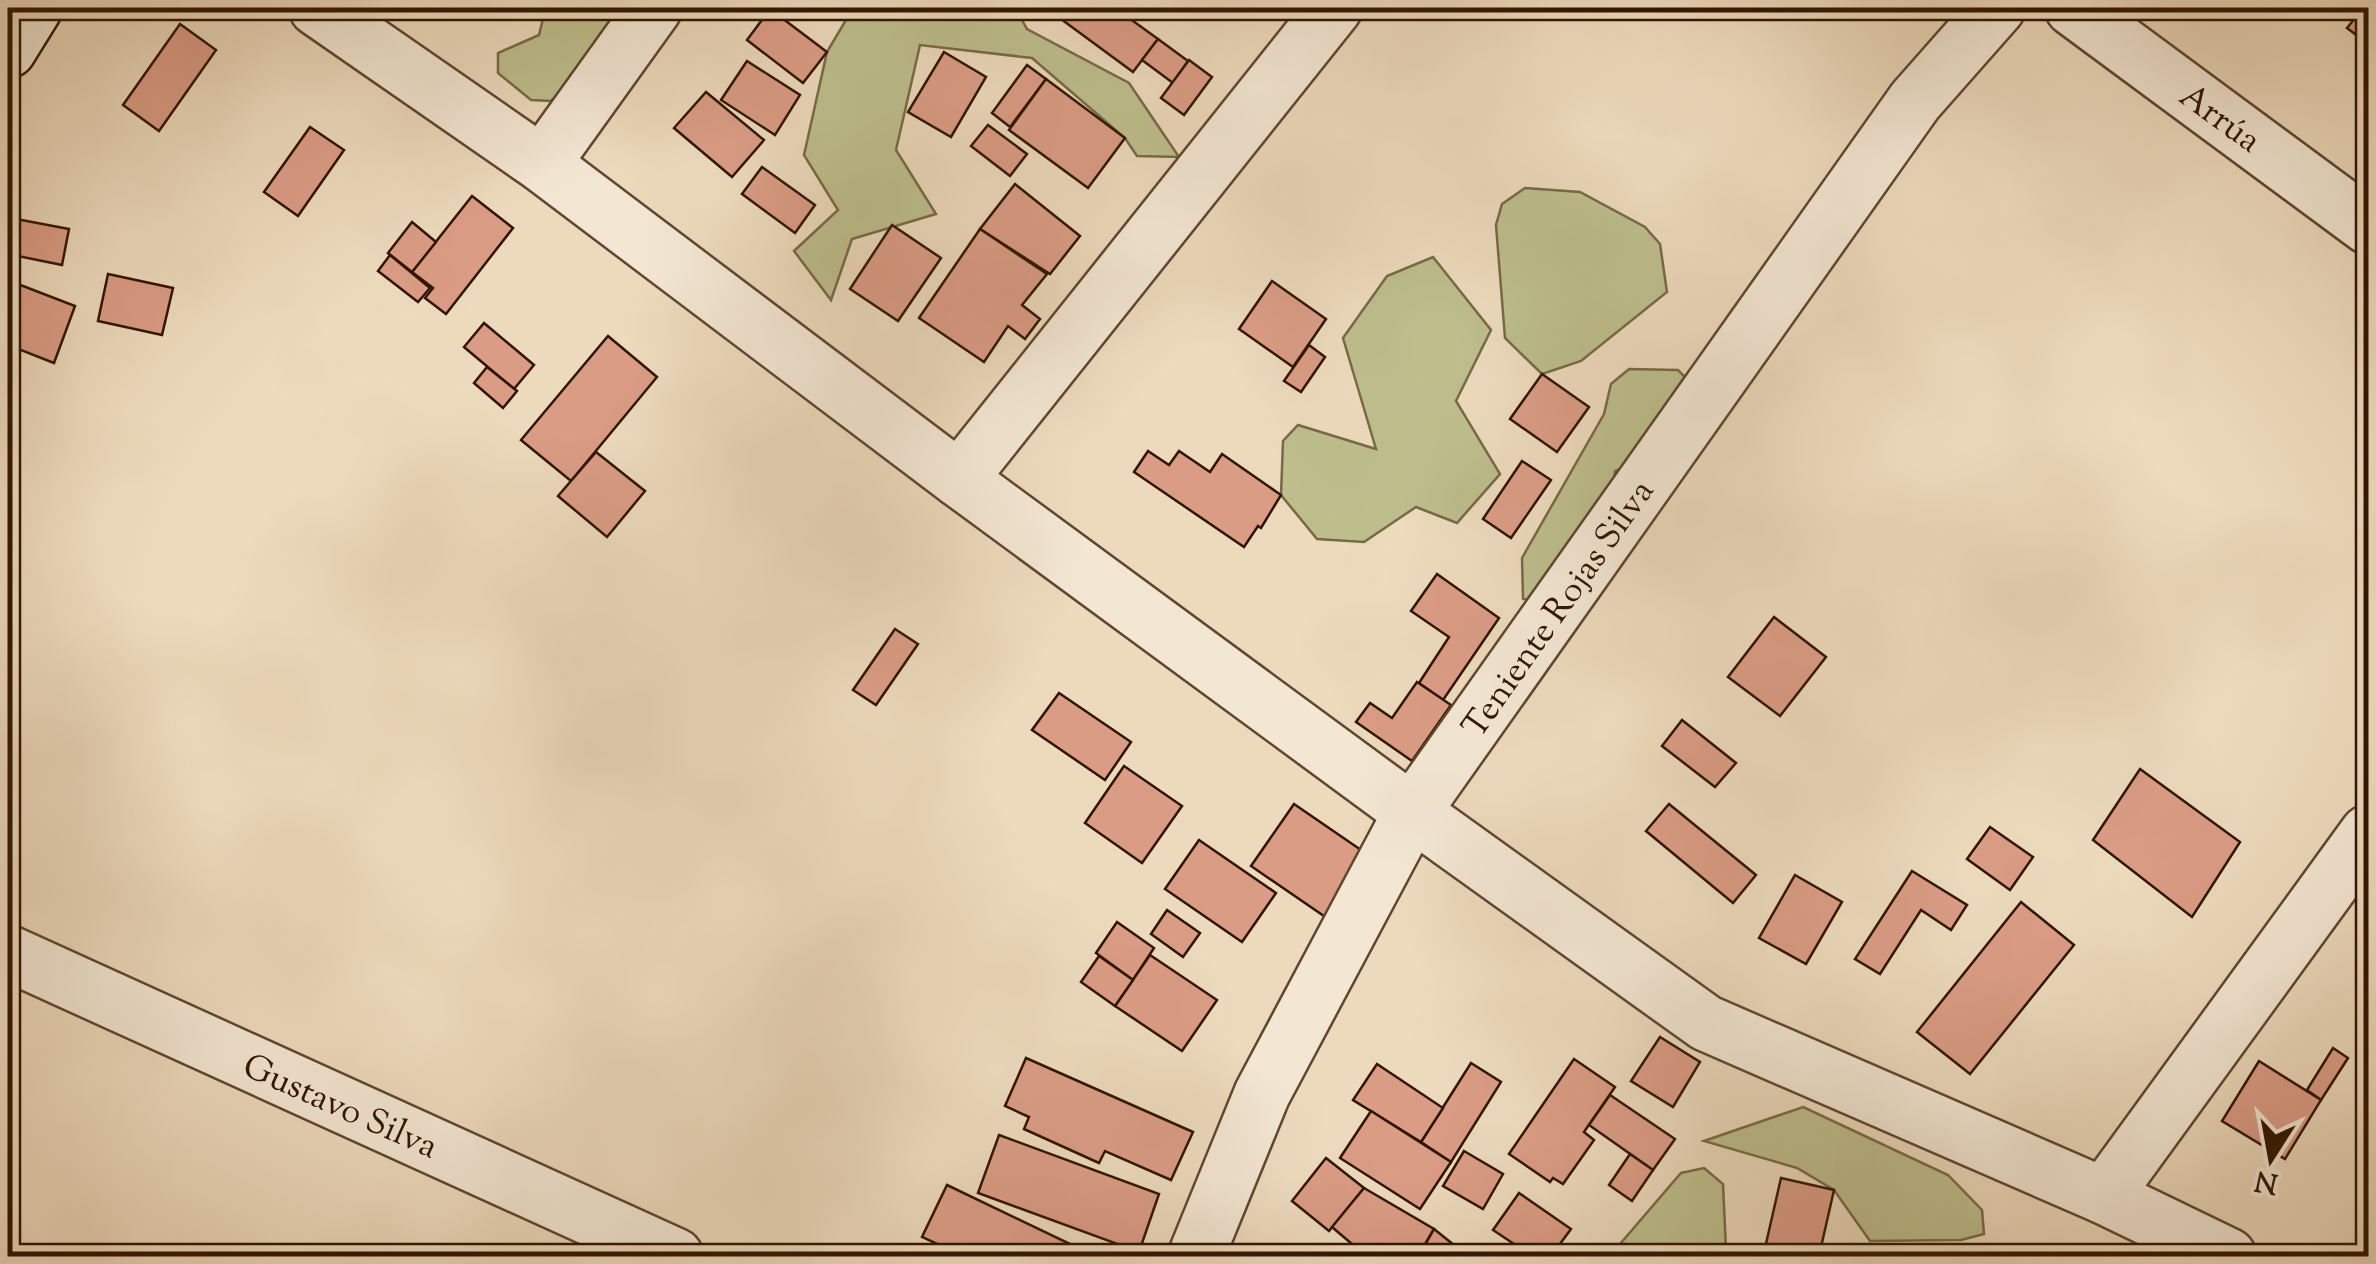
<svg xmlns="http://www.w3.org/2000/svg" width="2376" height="1264" font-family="'Sorts Mill Goudy',serif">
	<rect width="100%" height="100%" fill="#eddabd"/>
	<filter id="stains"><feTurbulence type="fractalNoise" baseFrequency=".002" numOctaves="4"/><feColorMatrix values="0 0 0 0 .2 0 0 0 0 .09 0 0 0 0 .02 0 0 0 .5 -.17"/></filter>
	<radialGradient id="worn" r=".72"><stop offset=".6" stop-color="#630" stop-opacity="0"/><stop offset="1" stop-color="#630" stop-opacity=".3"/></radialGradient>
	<g fill="#bebe8d" stroke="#776a46" stroke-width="2.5">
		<path d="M549,8H638L617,41L551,101L531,100L498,73V53L539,35L544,14Z"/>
		<path d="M853,8H1019L1017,11L1027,29L1129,83L1179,157L1137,156L1125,138L1032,58L920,45L896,150L936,214L852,239L831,300L794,251L838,210L804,155L827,52Z"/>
		<path d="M1525,188L1580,192L1645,227L1660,244L1667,292L1581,361L1542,374L1505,338L1496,225L1502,204Z"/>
		<path d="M1433,257L1491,330L1456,401L1500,474L1457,523L1416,507L1364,542L1317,539L1281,495L1283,441L1298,425L1376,449L1343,338L1387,276Z"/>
		<path d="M1629,369L1678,370L1715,407L1711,428L1615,471L1606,581L1568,605L1523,599L1522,558L1604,414L1611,384Z"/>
		<path d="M1803,1107L1948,1175L1982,1210L1984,1234L1961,1240L1870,1241L1834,1190L1797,1168L1704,1141Z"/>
		<path d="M1704,1168L1723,1184L1726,1249L1746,1256H1618L1614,1251L1681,1173Z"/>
	</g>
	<g fill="#db9c86" stroke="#301500" stroke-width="2.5">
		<path d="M1046,8H1115L1158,39L1133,72Z"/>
		<path d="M2363,8H2368V44L2347,28Z"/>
		<path d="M770,9L827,52L803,83L747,40Z"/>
		<path d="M180,24L216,50L159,131L123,105Z"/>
		<path d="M1158,39L1188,61L1173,83L1142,60Z"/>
		<path d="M944,52L986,77L951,137L908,112Z"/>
		<path d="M1189,60L1212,77L1184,115L1161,98Z"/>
		<path d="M747,61L800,95L775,135L721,100Z"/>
		<path d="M1027,65L1046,79L1010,127L992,113Z"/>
		<path d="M1046,79L1125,138L1088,188L1009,130Z"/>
		<path d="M706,92L764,140L732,177L674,128Z"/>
		<path d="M988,125L1027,154L1010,176L971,146Z"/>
		<path d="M310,127L344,150L298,216L264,192Z"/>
		<path d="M762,167L815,205L795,233L742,194Z"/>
		<path d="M1015,184L1080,236L1050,274L980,229Z"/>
		<path d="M472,196L513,228L446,314L425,298L433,288L412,272Z"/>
		<path d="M11,218L69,229L62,265L8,254V236Z"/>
		<path d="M412,222L436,242L412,272L388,253Z"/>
		<path d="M892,225L941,258L898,321L850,289Z"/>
		<path d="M980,229L1047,274L1022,305L1040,319L1025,339L1008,326L984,362L919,318Z"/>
		<path d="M390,255L430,288L418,302L378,271Z"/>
		<path d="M108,274L173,288L162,335L98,321Z"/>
		<path d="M10,281L75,306L54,363L8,345V287Z"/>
		<path d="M1272,281L1326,319L1293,367L1239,329Z"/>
		<path d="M484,323L534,365L514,389L464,347Z"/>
		<path d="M608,336L657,377L571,481L521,440Z"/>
		<path d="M1309,345L1325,357L1301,392L1284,381Z"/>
		<path d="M487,367L517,391L503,408L474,383Z"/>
		<path d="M1542,374L1589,407L1557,452L1510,419Z"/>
		<path d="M1148,451L1169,465L1179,451L1210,472L1222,454L1281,495L1261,528L1258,526L1244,547L1134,472Z"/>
		<path d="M596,452L645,491L607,537L558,496Z"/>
		<path d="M1522,461L1551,480L1511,538L1483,519Z"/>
		<path d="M1437,574L1499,618L1443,700L1419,683L1449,637L1411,611Z"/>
		<path d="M1774,617L1826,657L1780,716L1728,677Z"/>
		<path d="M895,629L918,644L876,705L853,690Z"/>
		<path d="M1417,682L1451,705L1412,761L1356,722L1370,703L1392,718Z"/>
		<path d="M1059,693L1131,742L1105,780L1032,730Z"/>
		<path d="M1682,720L1736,763L1715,787L1662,746Z"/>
		<path d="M1124,766L1182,806L1142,863L1085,823Z"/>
		<path d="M2140,769L2240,842L2192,917L2093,840Z"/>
		<path d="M8,770L19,773L8,810Z"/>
		<path d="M1294,804L1380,863L1337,925L1251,866Z"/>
		<path d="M1669,804L1756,875L1733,903L1646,831Z"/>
		<path d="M1990,827L2033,857L2010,890L1967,859Z"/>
		<path d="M1199,840L1276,893L1242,942L1165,889Z"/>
		<path d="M1912,871L1967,905L1951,930L1921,910L1880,974L1855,959Z"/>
		<path d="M1795,875L1842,902L1806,964L1759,938Z"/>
		<path d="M2021,902L2074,945L1970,1074L1917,1032Z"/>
		<path d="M1167,910L1200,933L1183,957L1151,934Z"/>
		<path d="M1117,922L1154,948L1133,980L1096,953Z"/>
		<path d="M1150,955L1217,1000L1182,1051L1115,1006Z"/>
		<path d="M1099,956L1133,980L1115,1006L1081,982Z"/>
		<path d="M1660,1037L1700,1062L1673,1107L1631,1081Z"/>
		<path d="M2333,1048L2348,1058L2321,1100L2307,1090Z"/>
		<path d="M1026,1058L1193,1132L1171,1180L1105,1151L1099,1163L1024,1129L1029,1117L1005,1106Z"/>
		<path d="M1574,1059L1615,1087L1584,1132L1594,1140L1563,1184L1553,1178L1550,1182L1509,1154Z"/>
		<path d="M2259,1061L2321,1100L2285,1159L2222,1121Z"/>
		<path d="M1471,1063L1501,1082L1451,1162L1421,1142Z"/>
		<path d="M1377,1064L1443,1108L1421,1142L1353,1100Z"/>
		<path d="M1610,1095L1675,1139L1653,1170L1589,1125Z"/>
		<path d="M1371,1111L1451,1162L1420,1209L1340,1158Z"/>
		<path d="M999,1135L1159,1194L1139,1252L978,1193Z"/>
		<path d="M1464,1151L1503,1174L1483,1209L1443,1186Z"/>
		<path d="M1630,1154L1653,1170L1632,1201L1609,1185Z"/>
		<path d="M1326,1158L1364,1188L1329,1231L1292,1201Z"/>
		<path d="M1781,1178L1834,1190L1819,1256H1800L1765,1248Z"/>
		<path d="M947,1185L1095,1256H963L922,1237Z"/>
		<path d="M1364,1188L1434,1229L1418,1256H1366L1332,1227Z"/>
		<path d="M1519,1193L1571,1229L1551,1256H1532L1493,1230Z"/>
		<path d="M1434,1229L1459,1249L1454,1256H1419Z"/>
	</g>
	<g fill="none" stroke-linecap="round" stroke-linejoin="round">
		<defs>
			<g id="street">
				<path d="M317,8L542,164L959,479L1412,812L1706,1023L2104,1196L2228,1256"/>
				<path d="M2073,8L2368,226"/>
				<path d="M542,164L654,8"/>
				<path d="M959,479L1334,8"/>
				<path d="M8,953L675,1256"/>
				<path d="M2104,1196L2368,833"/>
				<path d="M1196,1256L1262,1094L1412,812L1915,101L1997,8"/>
			</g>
			<path id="secondary" d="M8,50L34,8"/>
		</defs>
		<use href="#street" stroke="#5f462f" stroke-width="60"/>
		<use href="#secondary" stroke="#301500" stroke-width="60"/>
		<use href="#street" stroke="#f3e7d4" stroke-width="55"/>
		<use href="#secondary" stroke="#f3e7d4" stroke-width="55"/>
	</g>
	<g text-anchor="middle" stroke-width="8" stroke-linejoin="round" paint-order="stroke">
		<g font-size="35" fill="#301500" stroke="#f3e7d4">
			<text transform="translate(2221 117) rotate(36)" y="12">Arrúa</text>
			<text transform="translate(1557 608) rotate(-55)" y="12">Teniente Rojas Silva</text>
			<text transform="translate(341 1105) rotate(24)" y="12">Gustavo Silva</text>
		</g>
	</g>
	<rect width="2376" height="1264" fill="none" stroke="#eddabd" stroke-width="40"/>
	<rect x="10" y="10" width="2356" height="1244" fill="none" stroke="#301500" stroke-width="5"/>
	<rect x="20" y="20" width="2336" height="1224" fill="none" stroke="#301500" stroke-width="2.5"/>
	<g transform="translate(2271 1159) rotate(191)" stroke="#f3e7d4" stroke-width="8" paint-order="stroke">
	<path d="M0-8L18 38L0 25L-18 38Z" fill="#301500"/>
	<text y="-15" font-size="28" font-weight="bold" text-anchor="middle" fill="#301500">N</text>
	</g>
	<rect width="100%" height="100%" filter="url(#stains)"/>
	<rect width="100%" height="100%" fill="url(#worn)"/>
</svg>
